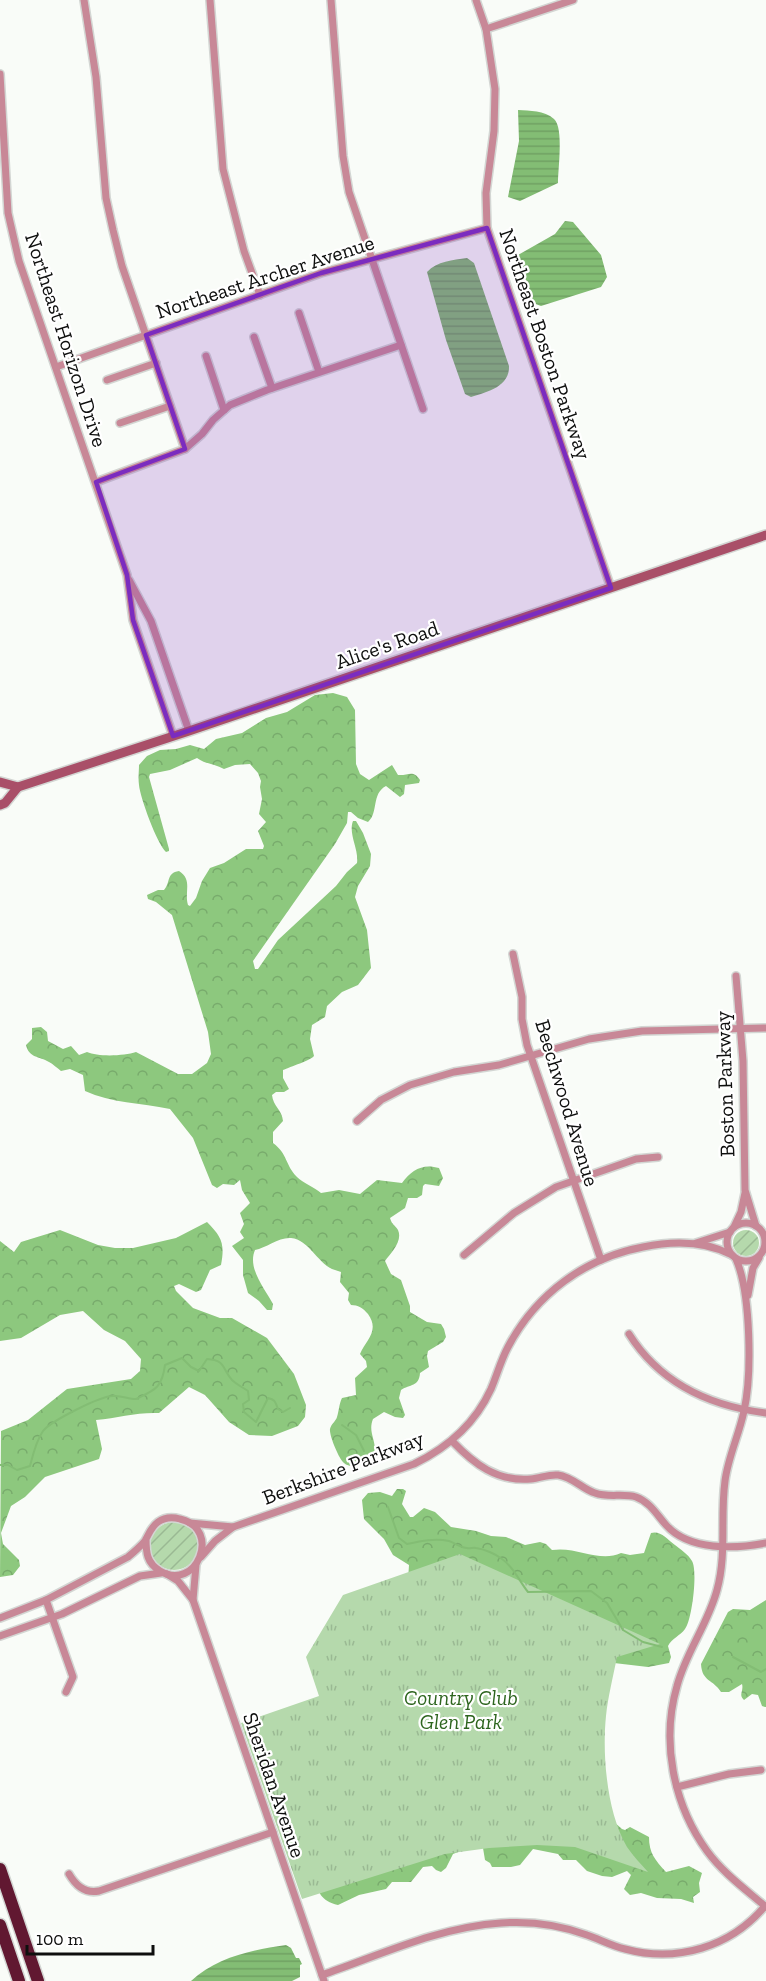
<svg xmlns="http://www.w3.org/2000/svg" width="766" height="1981" font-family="'Zilla Slab',serif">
	<defs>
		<pattern id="forest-crowns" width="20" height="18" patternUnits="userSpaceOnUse" patternTransform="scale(1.5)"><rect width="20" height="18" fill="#8dc87e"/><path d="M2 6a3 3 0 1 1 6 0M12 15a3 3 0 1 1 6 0" fill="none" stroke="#78ab6c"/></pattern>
		<pattern id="park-tufts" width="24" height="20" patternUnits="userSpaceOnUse" patternTransform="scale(1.5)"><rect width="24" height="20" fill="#b5d9ac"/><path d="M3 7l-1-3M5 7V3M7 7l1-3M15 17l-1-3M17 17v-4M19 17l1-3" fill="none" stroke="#9ab993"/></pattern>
		<pattern id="garden-furrows" width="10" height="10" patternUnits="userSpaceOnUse" patternTransform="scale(1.5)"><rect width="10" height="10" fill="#b5d9ac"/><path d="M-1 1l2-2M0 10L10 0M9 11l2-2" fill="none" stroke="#9ab993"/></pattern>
		<pattern id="water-rules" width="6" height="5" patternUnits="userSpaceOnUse" patternTransform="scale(1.5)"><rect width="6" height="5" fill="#83bd74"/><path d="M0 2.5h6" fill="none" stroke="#70a163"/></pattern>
	</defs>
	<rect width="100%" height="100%" fill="#f9fcf8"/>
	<g fill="url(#forest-crowns)">
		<path d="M333,693L347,697L355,710L356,764L360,774L369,780L392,765L398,775C408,776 413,769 420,780L419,783L405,785L404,794L400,797L386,786C371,794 379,812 368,822L358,818L351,812H348L347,823L335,844L253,961L255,969H258L278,940L336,886L347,872L357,863C359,849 348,834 353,821H356L363,833L371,854L370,866L358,886L355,897L367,930L371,968L358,985L342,992L327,1006L325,1017L312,1025L310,1039L314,1056C311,1060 290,1067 283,1070V1078L289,1089L284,1092H276L272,1095C273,1106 282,1110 283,1121L273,1132V1143C288,1154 285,1165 297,1177C302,1182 315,1188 321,1193L339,1190L360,1194L377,1180L402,1183C411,1170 423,1163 439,1168L443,1178L439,1186L425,1184L423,1186L422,1195L417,1198H408L405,1208L390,1218C392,1225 395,1225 398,1230C403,1241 391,1253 385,1261L391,1274L401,1280L410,1306V1312L427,1322L441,1324L444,1329L446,1337L443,1342L428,1351L427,1356L429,1367L420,1373C419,1387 410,1384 401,1390L399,1398L405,1415L403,1418L395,1417L384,1412L373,1419C367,1434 379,1443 373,1455C368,1464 352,1470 344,1463C339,1459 329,1435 330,1429C331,1424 336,1421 337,1417C339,1411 339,1404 342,1398L356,1395L355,1378L367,1367L366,1361L360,1354C366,1340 380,1331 368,1314C363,1308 358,1305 351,1305L348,1300L349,1293L340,1282L341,1272C338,1271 335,1270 332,1269C317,1262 309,1240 291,1238C279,1237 266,1248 255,1250C247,1268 265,1289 273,1304L272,1310H267L259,1301L248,1293L243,1275V1260L232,1246L244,1238L240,1232L244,1224L240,1213L250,1203L242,1190L240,1180L234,1185L223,1184L217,1188L212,1185L193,1138L170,1109C141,1103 111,1103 85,1091L83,1075L70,1069L61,1071C57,1068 53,1064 49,1062C39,1056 29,1058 26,1045L32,1039V1028L41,1027L47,1032L48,1041L63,1049L71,1046L79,1055L87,1052C98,1057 124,1056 136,1052L178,1074H192L207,1063L211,1054L208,1032L172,915L156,902L148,899L147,895L158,890H164C171,882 166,873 179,871C193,880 184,892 188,905L190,906L196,898L202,881L210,868L224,863L246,849H263L264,846L258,831L266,822L259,814L262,799L260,787L261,781L258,773L250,764L235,765L224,769C215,764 205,764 197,758L170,770L150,774L149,777L169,849V851L166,852C157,844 140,797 139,785C138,778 139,771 139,765L147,756L160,750L176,749L190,745L204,749L216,739L242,733L266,718L287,712L315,695Z"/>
		<path d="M207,1222C222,1237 225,1244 221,1265L210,1270L201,1290L196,1292L179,1284L174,1286L176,1291L193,1308L220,1318H232L267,1338L294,1374L306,1405L305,1417L298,1426L272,1436L249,1435L229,1422L205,1395L189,1387L159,1413C137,1412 118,1418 96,1420L102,1449L99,1459L45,1477L25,1497L11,1506L1,1533L3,1544L19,1560L20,1566L13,1575L0,1577L1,1431L28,1420L67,1389L131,1379L140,1371L141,1359L125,1341L104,1330L83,1311L60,1315L21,1338L0,1341V1241L14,1252L21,1242L60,1230L98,1245L115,1248H133L176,1238Z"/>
		<path d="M397,1489H403L406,1491L402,1504L410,1517H413L424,1508L435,1512L451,1527L476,1531L491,1536L506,1537L525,1545L540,1542L546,1544L552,1550C577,1546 599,1563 621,1553L630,1555L644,1553L651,1533C660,1530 667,1539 675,1545C680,1549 688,1554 692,1561C698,1571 692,1620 685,1629C680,1636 672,1638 668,1646L671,1657L669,1663L648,1667L614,1663L408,1580L409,1565L393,1555L384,1539L364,1519L362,1500L368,1493L380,1492L392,1496Z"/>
		<path d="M766,1600V1707H765L762,1706L758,1695L752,1694L744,1700C738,1695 744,1691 742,1684L729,1692H721C713,1679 702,1682 701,1664L728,1612L733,1609L750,1610Z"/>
		<path d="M605,1814L622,1829L625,1830L630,1827L649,1837C649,1853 655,1860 666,1872L689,1866L702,1873L699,1883L700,1892L693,1897L694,1903L681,1899L657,1898L641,1893L630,1895L624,1889L631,1875L627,1871L612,1877L602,1876L587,1871L576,1860H563L558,1854L533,1849L520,1865L511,1867H492L490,1863L485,1860L483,1848L479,1844L453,1854L446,1868L441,1872L436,1870L432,1866L423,1867L411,1882H392L386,1889L359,1895L338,1905C321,1901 317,1892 316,1877Z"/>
	</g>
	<path fill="url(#park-tufts)" d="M460,1554L660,1644L617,1657C613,1677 608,1697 606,1716C602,1755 607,1813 627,1847C633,1856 641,1864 648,1872L575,1847L537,1845L489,1848L445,1854L302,1899L241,1723L319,1696L306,1657L343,1595Z"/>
	<g fill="url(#garden-furrows)">
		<circle cx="746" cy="1243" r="13"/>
		<circle cx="174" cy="1546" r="24"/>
	</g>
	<g fill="url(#water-rules)">
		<path d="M518,110C530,111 544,110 554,119C564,128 558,169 558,183L520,201L508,197L519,141Z"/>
		<path d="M565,221L573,222L601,255L607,277L601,287L541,306L533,303L518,255L555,234Z"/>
		<path d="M467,258L474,263L509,366C510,386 488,392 471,397L465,394L446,340L427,272C437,261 453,260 467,258Z"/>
		<path d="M286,1945L291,1948L296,1958H299L302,1964L300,1965V1977L292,1981H191C217,1957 251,1950 286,1945Z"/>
	</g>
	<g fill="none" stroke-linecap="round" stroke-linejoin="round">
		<g stroke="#83bd74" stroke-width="2">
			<path d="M342,1425L356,1435L364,1451"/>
			<path d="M0,1465H8L17,1470L30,1466C33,1454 36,1441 43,1431C51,1421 100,1396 113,1396C121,1395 128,1399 136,1399C155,1390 162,1388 165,1365L182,1358L191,1367L199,1371L207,1359C226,1360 222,1369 232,1380C236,1384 242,1387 248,1391L249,1400L243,1404L244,1412L256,1422L268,1398C276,1400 275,1402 278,1409L283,1412L290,1408"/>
			<path d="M388,1507L399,1538L407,1544C421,1541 435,1538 449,1541C455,1543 461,1548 467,1548C470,1549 473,1547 476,1548C484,1549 496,1554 502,1559C514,1567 519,1581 528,1592L591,1591L607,1603L623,1630L643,1642L662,1647"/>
			<path d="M733,1657L761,1672L766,1669"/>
		</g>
		<defs>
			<g id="street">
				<path d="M84,0L96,77L106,198L113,230L122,266L185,449"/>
				<path d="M210,0L223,169L244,251L260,295"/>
				<path d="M331,0L343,156L349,192L423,409"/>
				<path d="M476,0L486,29L495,89L494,131L486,193L487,228L611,588"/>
				<path d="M486,29L573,0"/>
				<path d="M0,74L8,213L19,261L119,552L127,575L133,620L173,736"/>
				<path d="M299,313L319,372"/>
				<path d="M254,337L272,388"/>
				<path d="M206,356L224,410"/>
				<path d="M56,367L321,273L487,228"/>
				<path d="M107,380L156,363"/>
				<path d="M120,423L170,406"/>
				<path d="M96,482L185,449L202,434L213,420L230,405L267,390L401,345"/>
				<path d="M129,580L151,621L189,731"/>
				<path d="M513,954L522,997V1019L527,1045L601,1260"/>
				<path d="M736,976L743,1061L745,1190L756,1226"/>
				<path d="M357,1121L381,1100L410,1085L454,1072L499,1065L589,1039L642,1031L766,1028"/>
				<circle cx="746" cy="1242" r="19"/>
				<path d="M734,1227L741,1212L745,1193"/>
				<path d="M696,1243L730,1232"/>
				<path d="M464,1255L514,1213L556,1187L636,1159L658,1157"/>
				<path d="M736,1259C751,1293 752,1375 744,1411C739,1435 728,1457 725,1481C720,1518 727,1554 717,1590C708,1624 686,1652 677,1686C661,1741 673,1804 707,1851C723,1873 745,1889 766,1907"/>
				<path d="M748,1295L753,1268L759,1258"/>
				<path d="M629,1334C660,1383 709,1406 766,1413"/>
				<path d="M452,1441C474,1464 497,1482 531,1479C541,1478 549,1474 558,1475C573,1477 582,1489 595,1493C608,1498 623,1493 636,1497C650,1502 657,1515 666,1525C689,1551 735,1549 766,1543"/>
				<path d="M190,1523L233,1527"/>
				<path d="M201,1557L215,1541L233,1527L414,1464C447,1448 475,1424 491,1389C497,1375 501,1360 508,1347C536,1294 585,1258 643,1247C672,1241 705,1241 732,1255"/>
				<path d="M167,1574L178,1581L193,1600L324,1981"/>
				<path d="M46,1600L73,1677L66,1692"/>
				<path d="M193,1600L196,1565"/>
				<path d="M0,1618L46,1600L128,1557C134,1552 140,1547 145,1541C149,1534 151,1527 158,1522C165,1517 173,1517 180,1519C223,1529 196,1593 160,1571C147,1563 146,1553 146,1539"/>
				<path d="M0,1636L62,1614L140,1576L161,1573"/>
				<path d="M677,1787L729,1774L761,1770"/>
				<path d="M69,1874C76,1886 85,1894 99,1891L273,1832"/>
				<path d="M322,1975C380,1955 439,1927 501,1923C529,1921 560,1925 587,1935C599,1939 612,1946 625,1949C677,1963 731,1947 765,1906"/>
			</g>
			<g id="secondary">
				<path d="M0,782L18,787L189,731L766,535"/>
				<path d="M0,805L5,803L18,787"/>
			</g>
			<g id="highway">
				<path d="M0,1869L38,1981"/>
				<path d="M0,1925L19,1981"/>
			</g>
		</defs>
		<use href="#street" stroke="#d3d6d3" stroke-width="10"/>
		<use href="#secondary" stroke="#d3d6d3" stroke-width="12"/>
		<use href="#highway" stroke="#d3d6d3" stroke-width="15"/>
		<use href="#street" stroke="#c88897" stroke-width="7"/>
		<use href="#secondary" stroke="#a94f68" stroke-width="9"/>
		<use href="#highway" stroke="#611831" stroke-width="12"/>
	</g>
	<path fill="#7b2cbf" fill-opacity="0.2" stroke="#7b2cbf" stroke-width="4.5" stroke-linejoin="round" d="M487,228L611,588L173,736L133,620L127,575L96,482L185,449L146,335L321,273Z"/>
	<g text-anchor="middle" stroke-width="4.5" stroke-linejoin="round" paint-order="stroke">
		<g font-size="21" fill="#0e0f0e" stroke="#fff">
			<text transform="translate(265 277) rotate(-18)" y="7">Northeast Archer Avenue</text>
			<text transform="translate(66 340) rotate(72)" y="7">Northeast Horizon Drive</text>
			<text transform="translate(545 344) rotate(71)" y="7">Northeast Boston Parkway</text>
			<text transform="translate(387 645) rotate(-19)" y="7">Alice's Road</text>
			<text transform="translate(725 1084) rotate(-92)" y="7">Boston Parkway</text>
			<text transform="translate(567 1103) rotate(73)" y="7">Beechwood Avenue</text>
			<text transform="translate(343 1468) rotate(-21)" y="7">Berkshire Parkway</text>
			<text transform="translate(274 1785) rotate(71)" y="7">Sheridan Avenue</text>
		</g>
		<g font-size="21" font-style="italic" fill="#2d651e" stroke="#fff">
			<text x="461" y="1705">Country Club<tspan x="461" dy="24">Glen Park</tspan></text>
		</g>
	</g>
	<path d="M27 1945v9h126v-9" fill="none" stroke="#0e0f0e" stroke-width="3"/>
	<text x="36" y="1945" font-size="18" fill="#0e0f0e" stroke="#ffffff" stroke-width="4.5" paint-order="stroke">100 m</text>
</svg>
